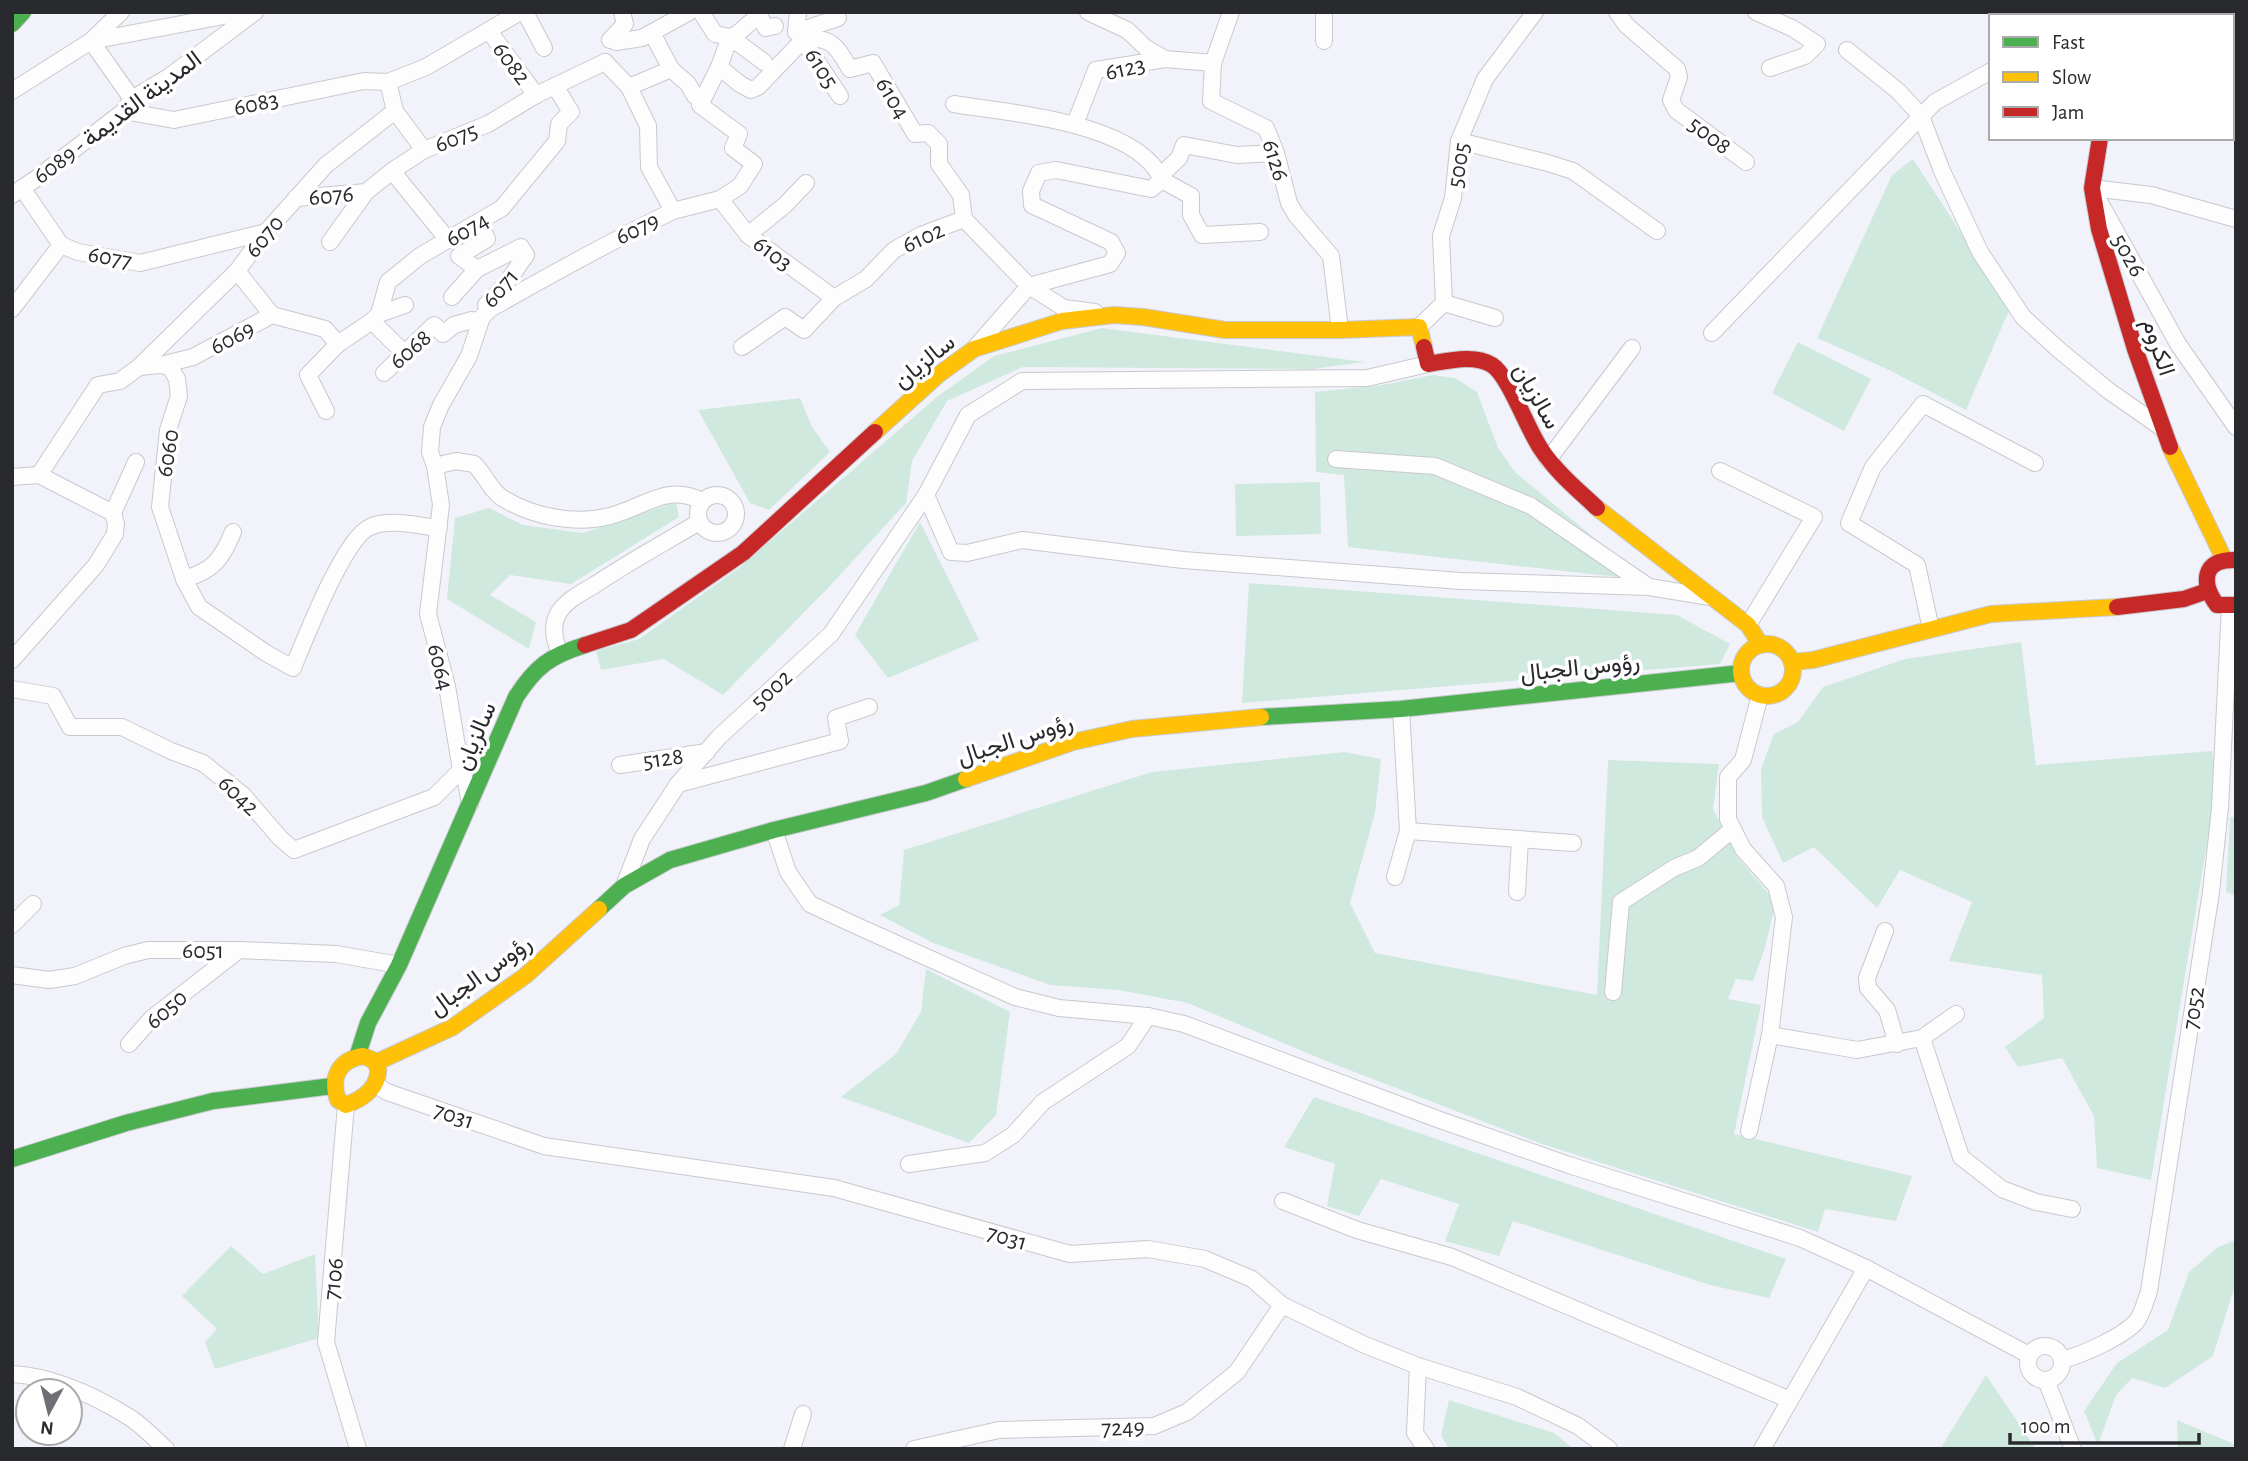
<svg xmlns="http://www.w3.org/2000/svg" width="2248" height="1461" font-family="'Alegreya Sans',Vazirmatn,sans-serif">
	<rect width="100%" height="100%" fill="#f2f3fa"/>
	<g fill="#d0e9df">
		<path d="M1913,159L2010,308L1966,410L1887,369L1817,338L1892,175Z"/>
		<path d="M1102,328L1365,362L1312,369L1023,367L947,401L912,461L906,503L828,588L723,695L664,659L601,670L596,651L639,639L739,568L938,396L994,356Z"/>
		<path d="M1798,342L1871,379L1844,431L1772,393Z"/>
		<path d="M1433,375L1455,378L1477,392L1498,448L1515,472L1645,580L1348,547L1344,475L1316,472L1315,392L1382,385Z"/>
		<path d="M800,398L812,427L830,452L769,510L750,503L698,410Z"/>
		<path d="M1320,482L1321,534L1236,536L1235,484Z"/>
		<path d="M676,502L679,517L571,584L510,575L490,595L536,622L529,649L447,599L455,518L489,508L523,525L583,533Z"/>
		<path d="M920,522L979,640L888,678L855,635Z"/>
		<path d="M1249,583L1677,615L1730,644L1720,664L1242,703Z"/>
		<path d="M2021,642L2036,765L2212,751L2217,783L2151,1180L2097,1168L2094,1116L2062,1058L2018,1067L2005,1047L2044,1018L2042,975L1949,961L1972,902L1900,870L1877,908L1814,847L1783,863L1762,817L1761,769L1774,734L1798,722L1823,687L1905,659Z"/>
		<path d="M1344,752L1381,759L1375,813L1350,903L1375,953L1597,995L1608,760L1719,764L1713,809L1738,858L1776,902L1764,951L1753,981L1736,979L1728,999L1761,1005L1734,1134L1912,1176L1896,1221L1825,1209L1818,1232L1539,1143L1326,1061L1188,1003L1118,990L1050,985L933,943L880,915L899,905L904,850L1152,772Z"/>
		<path d="M2230,817H2236V896L2226,892Z"/>
		<path d="M926,969L1010,1012L996,1115L969,1143L841,1097L896,1054L921,1012Z"/>
		<path d="M1314,1097L1786,1259L1769,1298L1710,1285L1513,1221L1499,1256L1445,1241L1459,1204L1381,1179L1359,1216L1327,1206L1335,1164L1284,1147Z"/>
		<path d="M2236,1240V1288H2234L2213,1356L2165,1388L2132,1378L2116,1395L2098,1445L2084,1411L2117,1363L2168,1330L2189,1272L2218,1247Z"/>
		<path d="M231,1246L263,1274L315,1254L319,1338L215,1369L205,1342L217,1329L182,1296Z"/>
		<path d="M1986,1375L2036,1449H1940Z"/>
		<path d="M1449,1400L1554,1433L1574,1449H1449L1441,1435Z"/>
		<path d="M2177,1420L2236,1445V1449H2178Z"/>
	</g>
	<g fill="none" stroke-linecap="round" stroke-linejoin="round">
		<defs>
			<g id="street">
				<path d="M525,12L544,48"/>
				<path d="M701,12L715,34L730,37L764,62"/>
				<path d="M757,12L766,28L775,26"/>
				<path d="M1088,12L1127,30L1146,48L1165,59L1213,63"/>
				<path d="M1231,12L1213,63L1211,101L1266,128L1276,153L1289,203L1296,215L1331,256L1340,330"/>
				<path d="M1617,12L1626,25L1677,69L1679,77L1671,100L1676,110L1746,162"/>
				<path d="M1756,12L1792,28L1817,44L1805,56L1770,68"/>
				<path d="M489,31L536,95"/>
				<path d="M796,32L838,18"/>
				<path d="M796,32L798,12"/>
				<path d="M652,33L671,69L688,84L695,96"/>
				<path d="M798,33L840,96"/>
				<path d="M615,41L610,40L625,24L622,12"/>
				<path d="M1324,41V12"/>
				<path d="M616,42L642,38L689,12"/>
				<path d="M1847,50L1898,91L1921,116L1942,171L1980,252L2023,317L2059,350L2109,391L2162,428"/>
				<path d="M719,67L740,84L751,90L758,87L804,39C833,37 836,46 850,69L873,63L915,134L928,133L939,144V164L961,195L964,219"/>
				<path d="M388,82L395,111L424,150"/>
				<path d="M629,87L671,69"/>
				<path d="M12,91L91,41L121,12"/>
				<path d="M132,99L91,41L245,12"/>
				<path d="M954,104C1008,113 1138,122 1162,180L1151,189L1056,170L1039,173L1031,191L1032,205L1111,242L1117,253L1110,264L1029,286L974,349"/>
				<path d="M124,111L174,120L364,81L388,82L426,67L520,12"/>
				<path d="M1075,124L1096,70L1165,59"/>
				<path d="M1459,141L1548,163L1573,171L1657,231"/>
				<path d="M392,171L448,240"/>
				<path d="M1160,176L1179,158L1184,145L1237,155L1276,153"/>
				<path d="M1162,180L1191,196V215L1202,235L1260,232"/>
				<path d="M22,188L61,245L78,252L140,263L266,232"/>
				<path d="M2092,188L2151,195L2236,219"/>
				<path d="M12,195L37,178L124,111L132,99L170,76L255,12"/>
				<path d="M296,198L366,192"/>
				<path d="M720,199L748,235L834,298"/>
				<path d="M2098,199L2178,344L2236,427"/>
				<path d="M673,211L720,199L740,186L754,164L733,148L739,134L700,105L719,67L730,37L737,34L759,15"/>
				<path d="M964,219L1029,286L1064,308L1095,312"/>
				<path d="M748,235L785,205L806,183"/>
				<path d="M330,242L366,192L392,171L424,150L488,124L536,95L605,62"/>
				<path d="M477,269L459,256L487,239L479,222"/>
				<path d="M237,271L272,315"/>
				<path d="M452,297L477,269L521,247L526,255L505,285L486,305"/>
				<path d="M1444,303L1495,318"/>
				<path d="M12,309L61,245"/>
				<path d="M379,314L388,282L420,256L502,208L557,141L559,124L571,112L555,86"/>
				<path d="M372,321L404,353"/>
				<path d="M1419,327L1444,303L1441,236L1453,198L1459,141L1485,79L1535,12"/>
				<path d="M1712,333L1935,102L1991,71"/>
				<path d="M742,347L785,317L804,330L834,298L866,279L894,250L921,235L964,219"/>
				<path d="M1428,364L1367,378L1022,381L968,415L926,495L951,552L967,553L1022,540L1183,560L1461,581L1649,587L1710,597"/>
				<path d="M161,365L193,357L272,315L325,329L338,344L372,321L379,314L405,305"/>
				<path d="M139,367L237,271L266,232L326,165L395,111"/>
				<path d="M384,373L434,325L443,334L454,325L472,320"/>
				<path d="M326,411L308,375L338,344"/>
				<path d="M1336,459L1435,466L1531,506L1649,587"/>
				<path d="M1548,460L1632,348"/>
				<path d="M435,466L456,461L474,464C485,474 490,490 501,497C532,517 575,525 610,516C645,507 666,483 702,501"/>
				<path d="M1720,471L1814,517L1748,625"/>
				<path d="M39,475L98,385L120,381L139,367L161,365L170,367L177,379L179,396L168,430L160,507L184,579L199,607L266,653L293,668C305,639 344,538 370,527C390,518 418,526 439,528"/>
				<path d="M12,477L39,475L113,513L136,462"/>
				<circle cx="717" cy="514" r="19"/>
				<path d="M184,579C213,571 222,559 233,532"/>
				<path d="M1931,629L1917,565L1849,523L1873,467L1923,404L2035,463"/>
				<path d="M560,653C554,640 551,625 559,612C567,600 581,593 593,586C627,563 664,543 699,522"/>
				<path d="M12,660L96,565L115,534L116,524L113,513"/>
				<path d="M12,689L53,696L70,727H122L171,751L203,763L243,795L280,838L294,850L434,797L461,770"/>
				<path d="M620,765L707,752"/>
				<path d="M678,784L840,741L836,718L869,707"/>
				<path d="M470,804L466,782L461,770L447,686L428,614L441,505L435,466L430,452L432,427L441,405L469,356L482,317L490,309C550,275 611,241 673,211L649,167L648,126L629,87L605,62"/>
				<path d="M774,830L788,872L810,904L857,926L1015,997L1059,1008L1148,1016L1184,1024L1440,1120L1569,1165L1800,1238L1866,1268L2029,1355"/>
				<path d="M1408,831L1573,843"/>
				<path d="M1395,877L1408,831L1401,709"/>
				<path d="M624,886L642,839L678,784L719,737L831,634L926,495"/>
				<path d="M1517,892L1520,839"/>
				<path d="M12,925L33,904"/>
				<path d="M1885,931L1867,978L1868,988L1887,1010L1897,1044"/>
				<path d="M12,975L49,980L75,976L124,956L148,950H239L336,954L399,965"/>
				<path d="M1613,992L1621,902L1674,868L1698,858L1733,829"/>
				<path d="M1770,1035L1857,1050L1922,1038L1956,1014"/>
				<path d="M1922,1038L1961,1157L2002,1189L2036,1202L2072,1209"/>
				<path d="M129,1044L152,1018L239,950"/>
				<path d="M376,1085L387,1092L544,1146L834,1188L1070,1254L1148,1249L1205,1259L1252,1279L1282,1305L1365,1345L1418,1366L1517,1397L1578,1426L1609,1449"/>
				<path d="M346,1105L326,1342L358,1449"/>
				<path d="M1749,1131L1770,1035L1784,917L1776,886L1743,849L1728,819V777L1743,760L1760,695"/>
				<path d="M909,1164L985,1153L1013,1135L1043,1102L1128,1046L1148,1016"/>
				<path d="M1283,1201L1357,1230L1452,1257L1790,1400"/>
				<circle cx="2045" cy="1363" r="17"/>
				<path d="M2062,1360C2082,1355 2122,1337 2136,1322C2142,1315 2146,1300 2149,1291L2211,892L2220,808L2230,606"/>
				<path d="M1418,1366L1415,1433L1426,1449"/>
				<path d="M12,1374C52,1376 95,1396 129,1417C142,1425 154,1438 166,1449"/>
				<path d="M2046,1380L2073,1449"/>
				<path d="M792,1449L803,1414"/>
				<path d="M914,1449L999,1430L1154,1426L1187,1412L1237,1372L1282,1305"/>
				<path d="M1762,1449L1866,1268"/>
			</g>
			<g id="fast">
				<path d="M2119,12V16"/>
				<path d="M12,24L23,12"/>
				<path d="M1261,717L1401,709L1741,673"/>
				<path d="M599,909L624,886L670,860L774,830L926,793L966,779"/>
				<path d="M357,1057L368,1023L399,965L516,697C536,666 550,656 585,645"/>
				<path d="M12,1159L126,1123L213,1101L332,1086"/>
			</g>
			<g id="slow">
				<path d="M875,432L938,375L974,349L1062,321L1114,315L1143,317L1225,330H1340L1419,327L1424,347"/>
				<path d="M2170,447L2224,559"/>
				<path d="M1597,508L1748,625L1761,645"/>
				<circle cx="1767" cy="670" r="26"/>
				<path d="M1792,662L1813,660L1991,614L2117,607"/>
				<path d="M966,779L1073,742L1132,729L1261,717"/>
				<path d="M363,1056L373,1060L378,1066C380,1087 363,1099 346,1105L338,1100C330,1077 339,1060 363,1056Z"/>
				<path d="M375,1063L453,1027L525,976L599,909"/>
			</g>
			<g id="jam">
				<path d="M2100,138L2092,188L2099,229L2135,349L2170,447"/>
				<path d="M1424,347L1428,364C1448,361 1474,354 1492,365C1509,376 1527,429 1541,449C1556,472 1578,490 1597,508"/>
				<path d="M2235,560C2202,559 2201,583 2217,605H2236"/>
				<path d="M2117,607L2184,599L2207,591"/>
				<path d="M585,645L631,630L743,553L875,432"/>
			</g>
		</defs>
		<use href="#street" stroke="#c8c9cf" stroke-width="18"/>
		<use href="#fast" stroke="#c8c9cf" stroke-width="18"/>
		<use href="#slow" stroke="#c8c9cf" stroke-width="18"/>
		<use href="#jam" stroke="#c8c9cf" stroke-width="18"/>
		<use href="#street" stroke="#fdfdfe" stroke-width="16"/>
		<use href="#fast" stroke="#4caf50" stroke-width="16"/>
		<use href="#slow" stroke="#ffc107" stroke-width="16"/>
		<use href="#jam" stroke="#c62828" stroke-width="16"/>
	</g>
	<g text-anchor="middle" stroke-width="7" stroke-linejoin="round" paint-order="stroke">
		<g font-size="24" fill="#292a2e" stroke="#fff">
			<text transform="translate(512 63) rotate(53)" y="8">6082</text>
			<text transform="translate(822 68) rotate(58)" y="8">6105</text>
			<text transform="translate(1125 68) rotate(-13)" y="8">6123</text>
			<text transform="translate(893 98) rotate(59)" y="8">6104</text>
			<text transform="translate(256 103) rotate(-12)" y="8">6083</text>
			<text transform="translate(117 117) rotate(-37)" y="8">المدينة القديمة - 6089</text>
			<text transform="translate(1710 135) rotate(37)" y="8">5008</text>
			<text transform="translate(456 137) rotate(-22)" y="8">6075</text>
			<text transform="translate(1276 160) rotate(73)" y="8">6126</text>
			<text transform="translate(1458 165) rotate(-81)" y="8">5005</text>
			<text transform="translate(331 195) rotate(-5)" y="8">6076</text>
			<text transform="translate(637 228) rotate(-26)" y="8">6079</text>
			<text transform="translate(467 229) rotate(-30)" y="8">6074</text>
			<text transform="translate(264 236) rotate(-51)" y="8">6070</text>
			<text transform="translate(923 237) rotate(-25)" y="8">6102</text>
			<text transform="translate(773 253) rotate(37)" y="8">6103</text>
			<text transform="translate(2129 255) rotate(61)" y="8">5026</text>
			<text transform="translate(110 257) rotate(10)" y="8">6077</text>
			<text transform="translate(500 288) rotate(-50)" y="8">6071</text>
			<text transform="translate(232 337) rotate(-28)" y="8">6069</text>
			<text transform="translate(2159 347) rotate(72)" y="8">الكروم</text>
			<text transform="translate(410 349) rotate(-41)" y="8">6068</text>
			<text transform="translate(924 361) rotate(-39)" y="8">سالزيان</text>
			<text transform="translate(1537 396) rotate(60)" y="8">سالزيان</text>
			<text transform="translate(167 453) rotate(-81)" y="8">6060</text>
			<text transform="translate(441 667) rotate(76)" y="8">6064</text>
			<text transform="translate(1580 667) rotate(-6)" y="8">رؤوس الجبال</text>
			<text transform="translate(771 689) rotate(-43)" y="8">5002</text>
			<text transform="translate(475 736) rotate(-67)" y="8">سالزيان</text>
			<text transform="translate(1015 739) rotate(-18)" y="8">رؤوس الجبال</text>
			<text transform="translate(663 758) rotate(-8)" y="8">5128</text>
			<text transform="translate(239 795) rotate(44)" y="8">6042</text>
			<text x="203" y="958">6051</text>
			<text transform="translate(480 975) rotate(-36)" y="8">رؤوس الجبال</text>
			<text transform="translate(2193 1008) rotate(-81)" y="8">7052</text>
			<text transform="translate(166 1009) rotate(-41)" y="8">6050</text>
			<text transform="translate(454 1115) rotate(19)" y="8">7031</text>
			<text transform="translate(1007 1237) rotate(16)" y="8">7031</text>
			<text transform="translate(333 1279) rotate(-84)" y="8">7106</text>
			<text transform="translate(1123 1427) rotate(-2)" y="8">7249</text>
		</g>
	</g>
	<rect width="2248" height="1461" fill="none" stroke="#292a2e" stroke-width="28"/>
	<rect x="1989" y="14" width="245" height="126" fill="#ffffff" stroke="#a9aaab" stroke-width="2"/>
	<rect x="2003" y="37" width="35" height="10" fill="#4caf50" stroke="#a9aaab" stroke-width="2"/>
	<text x="2052" y="49" font-size="21" fill="#292a2e">Fast</text>
	<rect x="2003" y="72" width="35" height="10" fill="#ffc107" stroke="#a9aaab" stroke-width="2"/>
	<text x="2052" y="84" font-size="21" fill="#292a2e">Slow</text>
	<rect x="2003" y="107" width="35" height="10" fill="#c62828" stroke="#a9aaab" stroke-width="2"/>
	<text x="2052" y="119" font-size="21" fill="#292a2e">Jam</text>
	<g transform="translate(49 1412) rotate(187)"><circle r="33" fill="#ffffff" stroke="#a9aaab" stroke-width="2"/>
	<path d="M0-5L12 26L0 18L-12 26Z" fill="#6f7075"/>
	<text y="-10" font-size="19" font-weight="bold" text-anchor="middle" fill="#292a2e">N</text>
	</g>
	<path d="M2010 1433v10h189v-10" fill="none" stroke="#292a2e" stroke-width="3.5"/>
	<text x="2021" y="1433" font-size="21" fill="#292a2e" stroke="#ffffff" stroke-width="5" paint-order="stroke">100 m</text>
</svg>
